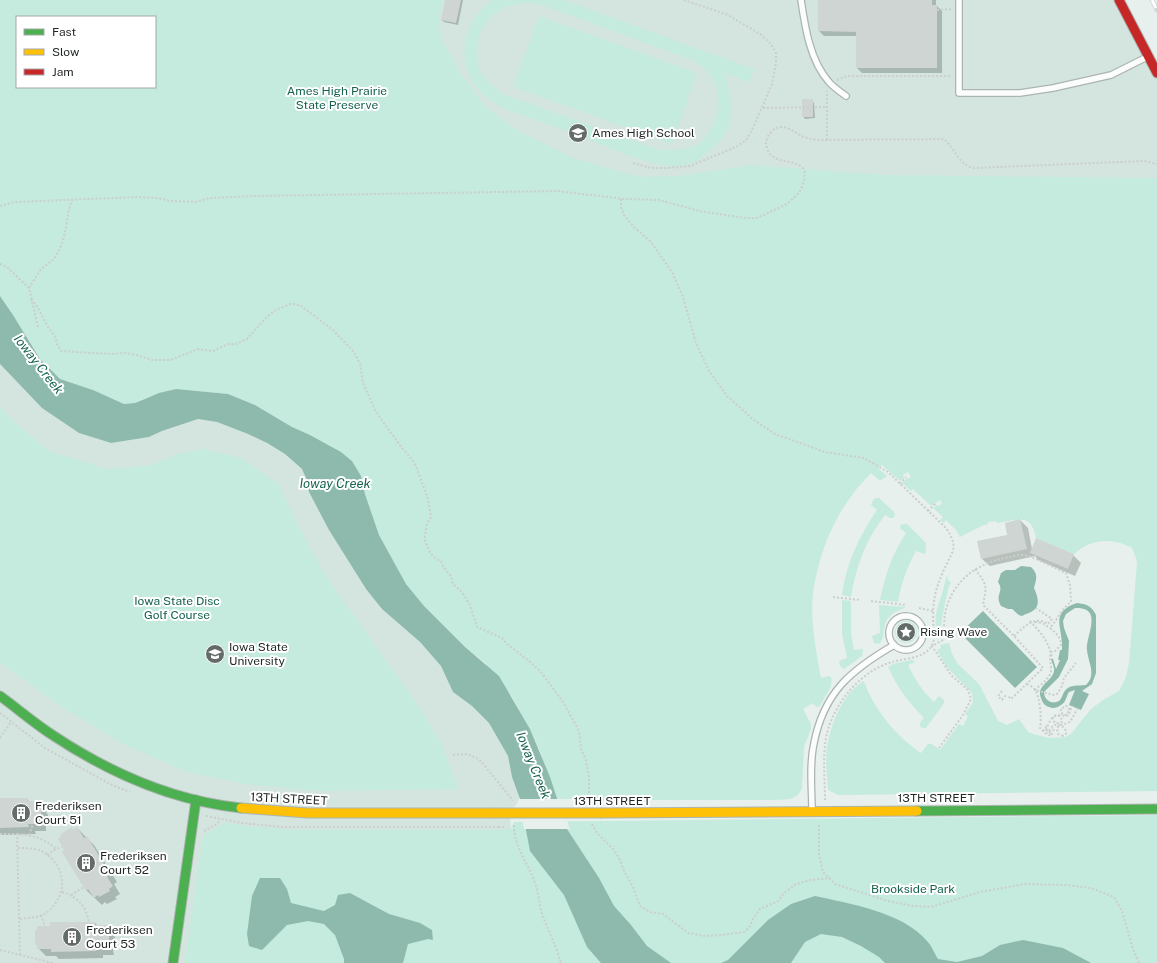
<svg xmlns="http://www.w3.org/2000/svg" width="1157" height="963" font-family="'Public Sans',sans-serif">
	<rect width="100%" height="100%" fill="#e7f0ec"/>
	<g fill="#d3e5de" fill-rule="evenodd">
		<path d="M0,0H1118L1157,74V179L0,195ZM17,17H155V87H17Z"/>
		<path d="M0,364L42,408L79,433L111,443L149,437L162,431L198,419L217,422L248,434L267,443L285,454L302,469L306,478L309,492L329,529L366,589L382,609L420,642L441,666L453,692L472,706L489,723L508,756L512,777L520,799L510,813L511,829L547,963H0Z"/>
	</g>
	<g fill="#c5eade" fill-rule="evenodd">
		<path d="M0,0H443L439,20L442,40L460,72L487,108L522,133L574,158L639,177L679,176L750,165L885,175L1157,178V791L844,795H838L828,790C827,776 825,761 827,747C831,723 843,693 864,681C874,710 896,736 921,753L928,744H932L940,750L959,724L963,726L968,716L965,714L972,704L973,700L972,693L946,666L937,650L941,648L940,645L949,643L952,654L958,664L979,684L998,721L1007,725L1019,719L1028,732L1033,734L1049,738L1065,737L1071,734L1090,710L1103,700L1119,691L1126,677L1129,663L1137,563L1136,558L1132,548C1113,537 1090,539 1074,554L1036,538C1031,511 1016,521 997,523L996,521L988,522V524L984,525L960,537L956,530L946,520L944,523L940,520L943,517L933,508L937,505L938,506L942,504L940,500L931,506L913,489L911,491L902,483L907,478L908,479L911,477L908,472L903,475L904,478L900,481L882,465L878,468L887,476L880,481L871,473C865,480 858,486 853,494C831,522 818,558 813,593C810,621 816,651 821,678L829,676L831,677C834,687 824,697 820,706L816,707L813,703L803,709L811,724V729L804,747L802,789L798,795L791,799L774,800H611L597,799H556L540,751L530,729L512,697L485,663L465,647L424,606L406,584L379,535L365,494L361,476L352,461L341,452L310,435L292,427L255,405L228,394L176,389L145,398L135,403L124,404L93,390L60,379L40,359L13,315L0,296ZM17,17H155V87H17Z"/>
		<path d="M492,0H564L754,69L749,82L724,73C731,93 737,124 719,142C709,152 699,161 685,165C659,171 616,150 592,141C563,130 535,120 506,109C457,89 450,32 492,0ZM521,3H536L692,60C696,63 701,65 704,69C722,84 722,109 711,128C708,133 703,141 698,144C686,151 672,150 659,150L503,94C495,87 484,80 480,69C473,52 479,27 493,15C501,8 511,5 521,3Z"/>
		<path d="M539,16L697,73L672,144L513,87Z"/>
		<path d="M0,407L19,426L49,451L107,469L152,465L177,454L203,449L241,458L279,484L296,521L324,573L379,651L419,706L442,745L458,789L323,791L251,785L187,772L123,744L57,704L0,662Z"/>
		<path d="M875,498H879L894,512L895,516L893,518H890L885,515C866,539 856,566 851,597L842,595C846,564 859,536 877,510L871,505L872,502Z"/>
		<path d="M904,524H907L926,543V548L925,554L916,551C907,567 901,584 898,602L880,600C885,576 892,554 906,533L900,528L901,525Z"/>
		<path d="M947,575L948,580L951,583C947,588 948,593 946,599C943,613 941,623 940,638C932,619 936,612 942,594C944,588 945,581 947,575Z"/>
		<path d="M842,600L851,601V634L854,650L862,649L863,650L862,656L844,669L840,666L839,661L847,658L842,634Z"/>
		<path d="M879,605L906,607C901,610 895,611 891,615C880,625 887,637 879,644L874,643L872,636L880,633Z"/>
		<circle cx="906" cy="632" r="11"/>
		<path d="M906,661L912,660L915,662L908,665C915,679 922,691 934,702L939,696L944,700V703L926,728H922L920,726V723L924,718C909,703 897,687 888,667L893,664Z"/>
		<path d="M1157,815V963H185L203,836L224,823L255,827L299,830H499L511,829L514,822Z"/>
	</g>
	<g fill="#8dbaac" fill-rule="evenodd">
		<path d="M0,296L13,315L40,359L60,379L93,390L124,404L135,403L159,393L176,389L228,394L255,405L292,427L310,435L341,452L352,461L361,476L365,494L379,535L406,584L424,606L465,647L499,676L530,729L550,777L567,829L599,878L614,906L631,925L647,946L671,963H601L587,947L564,895L530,851L520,799L512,777L508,756L489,723L472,706L453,692L441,666L420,642L382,609L366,589L329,530L309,492L306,478L302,469L285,454L267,443L248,434L217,422L198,419L162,431L149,437L111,443L79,433L42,408L0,364Z"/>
		<path d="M1021,566L1031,567C1039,575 1036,579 1034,588C1040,601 1040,610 1026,614C1023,615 1023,617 1019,615C1017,614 1014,610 1012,609H1008L1001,606C994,594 1005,592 998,582L1001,573L1006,570H1015Z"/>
		<path d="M1077,603C1086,604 1092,606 1096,615V673L1092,684L1082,691L1089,694L1081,710L1069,705L1075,690L1069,692C1066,697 1066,702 1061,705C1057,708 1053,709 1049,707C1045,706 1042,702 1041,698C1036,685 1052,682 1054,671C1055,668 1052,663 1051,659H1053L1056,669L1060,660H1058L1060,650H1062C1064,629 1048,612 1077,603ZM1075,608C1104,607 1086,635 1087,650C1088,662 1097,675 1086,685C1077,686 1069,684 1064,692C1062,696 1062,698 1059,701C1052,705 1044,700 1044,692L1059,677L1068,659L1069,641L1064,628L1063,621L1066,614Z"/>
		<path d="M983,611L1037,667L1015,688L960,633Z"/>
		<path d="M260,878H280L287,889L291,903L324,911L335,905L338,895L350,893L389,914L420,923L432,930L433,940L428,939L408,944L403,963H344V959L335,935L324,924L308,921L287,925L262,950L249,946L247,934L252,896Z"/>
		<path d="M815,896C851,904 902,912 927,941C932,946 934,953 938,959L957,962L982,956L1000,945L1023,940L1063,948L1091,963H885L879,957L861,946L842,937L821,934L805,942L791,963H721L728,960L768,920L791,904Z"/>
	</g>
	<path fill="#e7f0ec" d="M518,799H559L570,829H524Z"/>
	<g fill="#0003">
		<path d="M446,0H463L458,25L444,22L442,20Z"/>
		<path d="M819,0H936V5L942,11V73H862L857,68V36H824L819,31Z"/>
		<path d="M812,100L814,103L815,118L805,119L803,116Z"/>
		<path d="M1020,520L1028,528L1032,549L1073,555L1081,563L1075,576L1038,560L1035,556L990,566L982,559L1009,535Z"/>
		<path d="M0,799H27L30,802H38L46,810V812L48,815V826H46V831H35L36,834L0,835Z"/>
		<path d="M77,828L94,845L117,882L114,884L120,894L115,897L117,899L107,904L105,902L102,905L86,890L73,830Z"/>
		<path d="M95,923L98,926H106L114,934V936L116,939V950H113L114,955H103V958L59,959L56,956H46L38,948V946L36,944Z"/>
	</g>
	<g fill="#ced5d2">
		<path d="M445,0H461L456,23L441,20Z"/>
		<path d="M818,0H932V5H937V68H856V32L818,31Z"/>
		<rect x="802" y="99" width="11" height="18"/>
		<path d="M1020,519L1027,549L981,559L977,541L1007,535L1005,523Z"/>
		<path d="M1036,538L1074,554L1068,569L1030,553Z"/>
		<path d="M0,798H27L28,801H39V806H41V819H38L39,824H28L29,827L0,828Z"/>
		<path d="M72,827L73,829L77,827L84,838L87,836L110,874L107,877L113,886L109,889L110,891L99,897L98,895L94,898L88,889L86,891L62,852L64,850L58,839L61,836L60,835Z"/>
		<path d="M50,922H95V925H107V930H109V943H106V948H96V951L51,952V949H37V944H35V930H37V926H50Z"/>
	</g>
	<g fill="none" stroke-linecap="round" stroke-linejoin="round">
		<defs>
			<g id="lane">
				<path d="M801,0C805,27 810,61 829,82C834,88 841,92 846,96"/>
				<path d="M959,0V93H1020L1053,88L1111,75L1147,57"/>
				<circle cx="906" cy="633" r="17"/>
				<path d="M812,811C812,789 809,765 814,743C824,692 851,670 894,645"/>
			</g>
			<g id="fast">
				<path d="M0,696C18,709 35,724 54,736C110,773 175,801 241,808"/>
				<path d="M917,811L1157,809"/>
				<path d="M173,963L196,800"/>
			</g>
			<g id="slow">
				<path d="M241,808L308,813H492"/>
				<path d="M602,813L917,811"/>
			</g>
			<path id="jam" d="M1119,0L1157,73"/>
		</defs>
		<use href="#lane" stroke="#acb4b1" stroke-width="8"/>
		<use href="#fast" stroke="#acb4b1" stroke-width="11"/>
		<use href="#slow" stroke="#acb4b1" stroke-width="11"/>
		<use href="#jam" stroke="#acb4b1" stroke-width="11"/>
		<g stroke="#cbcecd" stroke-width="2" stroke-dasharray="2 2" stroke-linecap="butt">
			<path d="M937,10L951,9"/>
			<path d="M837,80L847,76H951"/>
			<path d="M763,108L827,107"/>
			<path d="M827,140V91"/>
			<path d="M633,163L651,168H666L690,166L738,146L747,139L753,128L772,84L776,63V53L771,44L760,34L728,15L684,0"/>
			<path d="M621,199V206L624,215L634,227L651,242L672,272L683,297L696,343L709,371L727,396L754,420L775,434L825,452L864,458L888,472L946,528C951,536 955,542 953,551C941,576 933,589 933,617C933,627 937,638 931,647C922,659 905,658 892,662C861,671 835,702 827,733C822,755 825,778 825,800"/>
			<path d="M0,206L15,202L137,197L158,198L170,201L197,202L209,198L257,196L558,191L624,199L659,200L699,211L745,218H757L787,204L799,193L802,187L804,180L805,173L803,168C794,160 780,163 771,155C768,153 767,147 766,144C766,140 768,135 771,132C781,121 792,131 802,136C806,138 811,139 817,140L944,139C955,148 959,166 974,168L1144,161L1157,164"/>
			<path d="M0,264L7,267L29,288L38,327"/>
			<path d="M29,288L41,269L54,259L62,244L66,227L69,209L72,200"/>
			<path d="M31,299L37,306L48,327L55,336L57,344L61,351L111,354L125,353L137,355L152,360H171L198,349L213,351L228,344H236L243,341L247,339L265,319L274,311L290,304L300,305L333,330L354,352L360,364L363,383L376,412L402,448L411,458L416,466L428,499L431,517L427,524L425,536V541L431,554L436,559L441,561L444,568L451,576L453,584L462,592L470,605L477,627L502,638L507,644L529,661L541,672L563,702L579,731L581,749L586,760L589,778V800"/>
			<path d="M900,484L906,477"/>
			<path d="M928,511L936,503"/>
			<path d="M975,569C987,585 987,585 983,605L1014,636L1043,668L1011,699L1008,696"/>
			<path d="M833,597L860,600"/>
			<path d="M871,601L906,605"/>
			<path d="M919,608L933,611"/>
			<path d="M1030,621C1041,633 1050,643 1052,659"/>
			<path d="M1035,622L1042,623L1050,628"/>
			<path d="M1014,636C1024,627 1034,615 1048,624L1052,619L1036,608"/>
			<path d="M1027,684C1029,685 1033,687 1035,690C1040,697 1042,719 1040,728L1045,733L1051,736L1054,729L1052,728"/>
			<path d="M1002,691L998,696L1002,700L1006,695"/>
			<path d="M1061,709V713L1066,715L1073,706"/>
			<path d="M0,713L45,748L110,784L130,792"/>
			<path d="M1046,730L1050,732L1048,734L1047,733"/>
			<path d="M1043,731L1047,725"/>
			<path d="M1063,736L1058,734L1057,728L1059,726L1070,722L1078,708"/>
			<path d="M0,738L11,722"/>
			<path d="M939,748L963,715L971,699L968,690L951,675L932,646L943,640C945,629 943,617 947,606C956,577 982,561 1011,557C1015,556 1020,554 1023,555C1030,555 1057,569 1066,573L1070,585L1071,602C1061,609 1058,619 1050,628C1056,633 1061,637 1061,645L1055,651L1051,652C1049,659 1051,663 1051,670C1051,678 1040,685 1035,690L1053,695L1057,694L1062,686L1064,678L1076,663"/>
			<path d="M453,755L467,754L479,759L511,798L512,801"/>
			<path d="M206,816L242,823L282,827H498"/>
			<path d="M592,824L597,833L613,849L619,858L625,873L633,887L640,906L650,912L663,914L688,933L705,936L721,935L744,932L749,928L753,919L760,909L778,901L784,893L796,884L810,880L830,878"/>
			<path d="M514,825C514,847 528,863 535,883C539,893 539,904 542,914C548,930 556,946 561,963"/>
			<path d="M819,825V854L823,872L835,884L888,901L913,906L931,907L980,892L1025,884L1066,885L1091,888L1114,897L1122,911L1133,949L1139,963"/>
			<path d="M204,831L217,824L220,820"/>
			<path d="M0,834H17L20,955"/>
			<path d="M17,834C33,835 45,839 56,849L62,847"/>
			<path d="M29,835L33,824"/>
			<path d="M18,848C25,848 32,848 39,850C59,858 68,881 58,899C55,904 51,910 46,913C39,918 27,918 19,919"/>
			<path d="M47,855L56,849"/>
			<path d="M62,892C79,898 85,905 89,922"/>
			<path d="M71,895L84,887"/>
			<path d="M41,915L45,926"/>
			<path d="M0,950L53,963"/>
		</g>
		<use href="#lane" stroke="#fbfdfc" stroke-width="5.5"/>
		<use href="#fast" stroke="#4caf50" stroke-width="9"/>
		<use href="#slow" stroke="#ffc107" stroke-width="9"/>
		<use href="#jam" stroke="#c62828" stroke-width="9"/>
		<defs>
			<path id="rail" d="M1152,0L1157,10"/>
		</defs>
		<use href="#rail" stroke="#d0d3d2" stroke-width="4.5"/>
		<use href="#rail" stroke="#fff" stroke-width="3" stroke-dasharray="9" stroke-linecap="butt"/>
		<defs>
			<path id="slow-bridge" d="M492,813H602"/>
		</defs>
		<use href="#slow-bridge" stroke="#acb4b1" stroke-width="11" stroke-linecap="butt"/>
		<g stroke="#cbcecd" stroke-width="2" stroke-dasharray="2 2" stroke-linecap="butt">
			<path d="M1046,730C1049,723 1052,712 1061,717L1062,722L1060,723H1055C1048,713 1060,715 1065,716L1069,715L1070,711L1068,707L1066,706L1061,709"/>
			<path d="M1049,731C1053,723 1061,722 1066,731V734L1063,736"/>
			<path d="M498,827H505"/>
		</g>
		<use href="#slow-bridge" stroke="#ffc107" stroke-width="9"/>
	</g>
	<defs>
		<symbol id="school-disc" viewBox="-11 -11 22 22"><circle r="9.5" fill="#646c69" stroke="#fff"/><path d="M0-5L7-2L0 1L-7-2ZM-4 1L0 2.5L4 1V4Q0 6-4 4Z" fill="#fff"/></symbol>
		<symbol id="sight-disc" viewBox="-11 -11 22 22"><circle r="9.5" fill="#646c69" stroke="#fff"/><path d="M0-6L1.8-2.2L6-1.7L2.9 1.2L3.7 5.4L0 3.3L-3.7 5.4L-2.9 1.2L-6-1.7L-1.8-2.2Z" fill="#fff"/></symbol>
		<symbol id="university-disc" viewBox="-11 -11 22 22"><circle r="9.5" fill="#646c69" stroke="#fff"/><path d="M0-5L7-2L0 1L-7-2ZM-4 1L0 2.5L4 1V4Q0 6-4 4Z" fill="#fff"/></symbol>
		<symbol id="building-disc" viewBox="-11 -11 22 22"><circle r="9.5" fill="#646c69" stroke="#fff"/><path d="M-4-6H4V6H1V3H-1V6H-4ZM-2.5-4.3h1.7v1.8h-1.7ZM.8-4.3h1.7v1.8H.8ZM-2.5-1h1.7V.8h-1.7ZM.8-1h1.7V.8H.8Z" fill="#fff"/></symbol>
	</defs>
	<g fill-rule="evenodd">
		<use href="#school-disc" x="567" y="122" width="22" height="22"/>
		<use href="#sight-disc" x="895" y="621" width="22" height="22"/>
		<use href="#university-disc" x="204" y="643" width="22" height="22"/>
		<use href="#building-disc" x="10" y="802" width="22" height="22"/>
		<use href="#building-disc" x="75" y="852" width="22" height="22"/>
		<use href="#building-disc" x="61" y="926" width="22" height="22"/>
	</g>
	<g text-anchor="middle" stroke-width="4" stroke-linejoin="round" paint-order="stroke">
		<g font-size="12" fill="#15624f" stroke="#fff">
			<text x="337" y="95">Ames High Prairie<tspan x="337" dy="14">State Preserve</tspan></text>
			<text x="177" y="605">Iowa State Disc<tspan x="177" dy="14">Golf Course</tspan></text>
			<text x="913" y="893">Brookside Park</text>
		</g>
		<g font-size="12" fill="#1e2522" stroke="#fff" text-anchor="start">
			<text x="592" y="137">Ames High School</text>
			<text x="920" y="636">Rising Wave</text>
			<text x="229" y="651">Iowa State<tspan x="229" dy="14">University</tspan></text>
			<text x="35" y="810">Frederiksen<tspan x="35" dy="14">Court 51</tspan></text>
			<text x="100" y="860">Frederiksen<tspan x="100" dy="14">Court 52</tspan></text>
			<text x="86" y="934">Frederiksen<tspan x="86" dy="14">Court 53</tspan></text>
		</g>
		<g font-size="12" fill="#1e2522" stroke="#fff">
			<text x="936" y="802">13TH STREET</text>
			<text transform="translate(289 799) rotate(3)" y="4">13TH STREET</text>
			<text x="612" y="805">13TH STREET</text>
		</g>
		<g font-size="13" font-style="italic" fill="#176450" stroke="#fff">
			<text transform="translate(39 364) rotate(52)" y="5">Ioway Creek</text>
			<text x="335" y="488">Ioway Creek</text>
			<text transform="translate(534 765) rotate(68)" y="5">Ioway Creek</text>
		</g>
	</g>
	<rect x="16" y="16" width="140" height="72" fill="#ffffff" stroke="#a5a8a7"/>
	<rect x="24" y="29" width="20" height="6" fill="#4caf50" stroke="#a5a8a7"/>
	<text x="52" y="36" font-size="12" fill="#1e2522">Fast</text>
	<rect x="24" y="49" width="20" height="6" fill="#ffc107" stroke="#a5a8a7"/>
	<text x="52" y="56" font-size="12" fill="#1e2522">Slow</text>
	<rect x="24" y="69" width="20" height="6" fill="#c62828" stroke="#a5a8a7"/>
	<text x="52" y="76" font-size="12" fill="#1e2522">Jam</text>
</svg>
